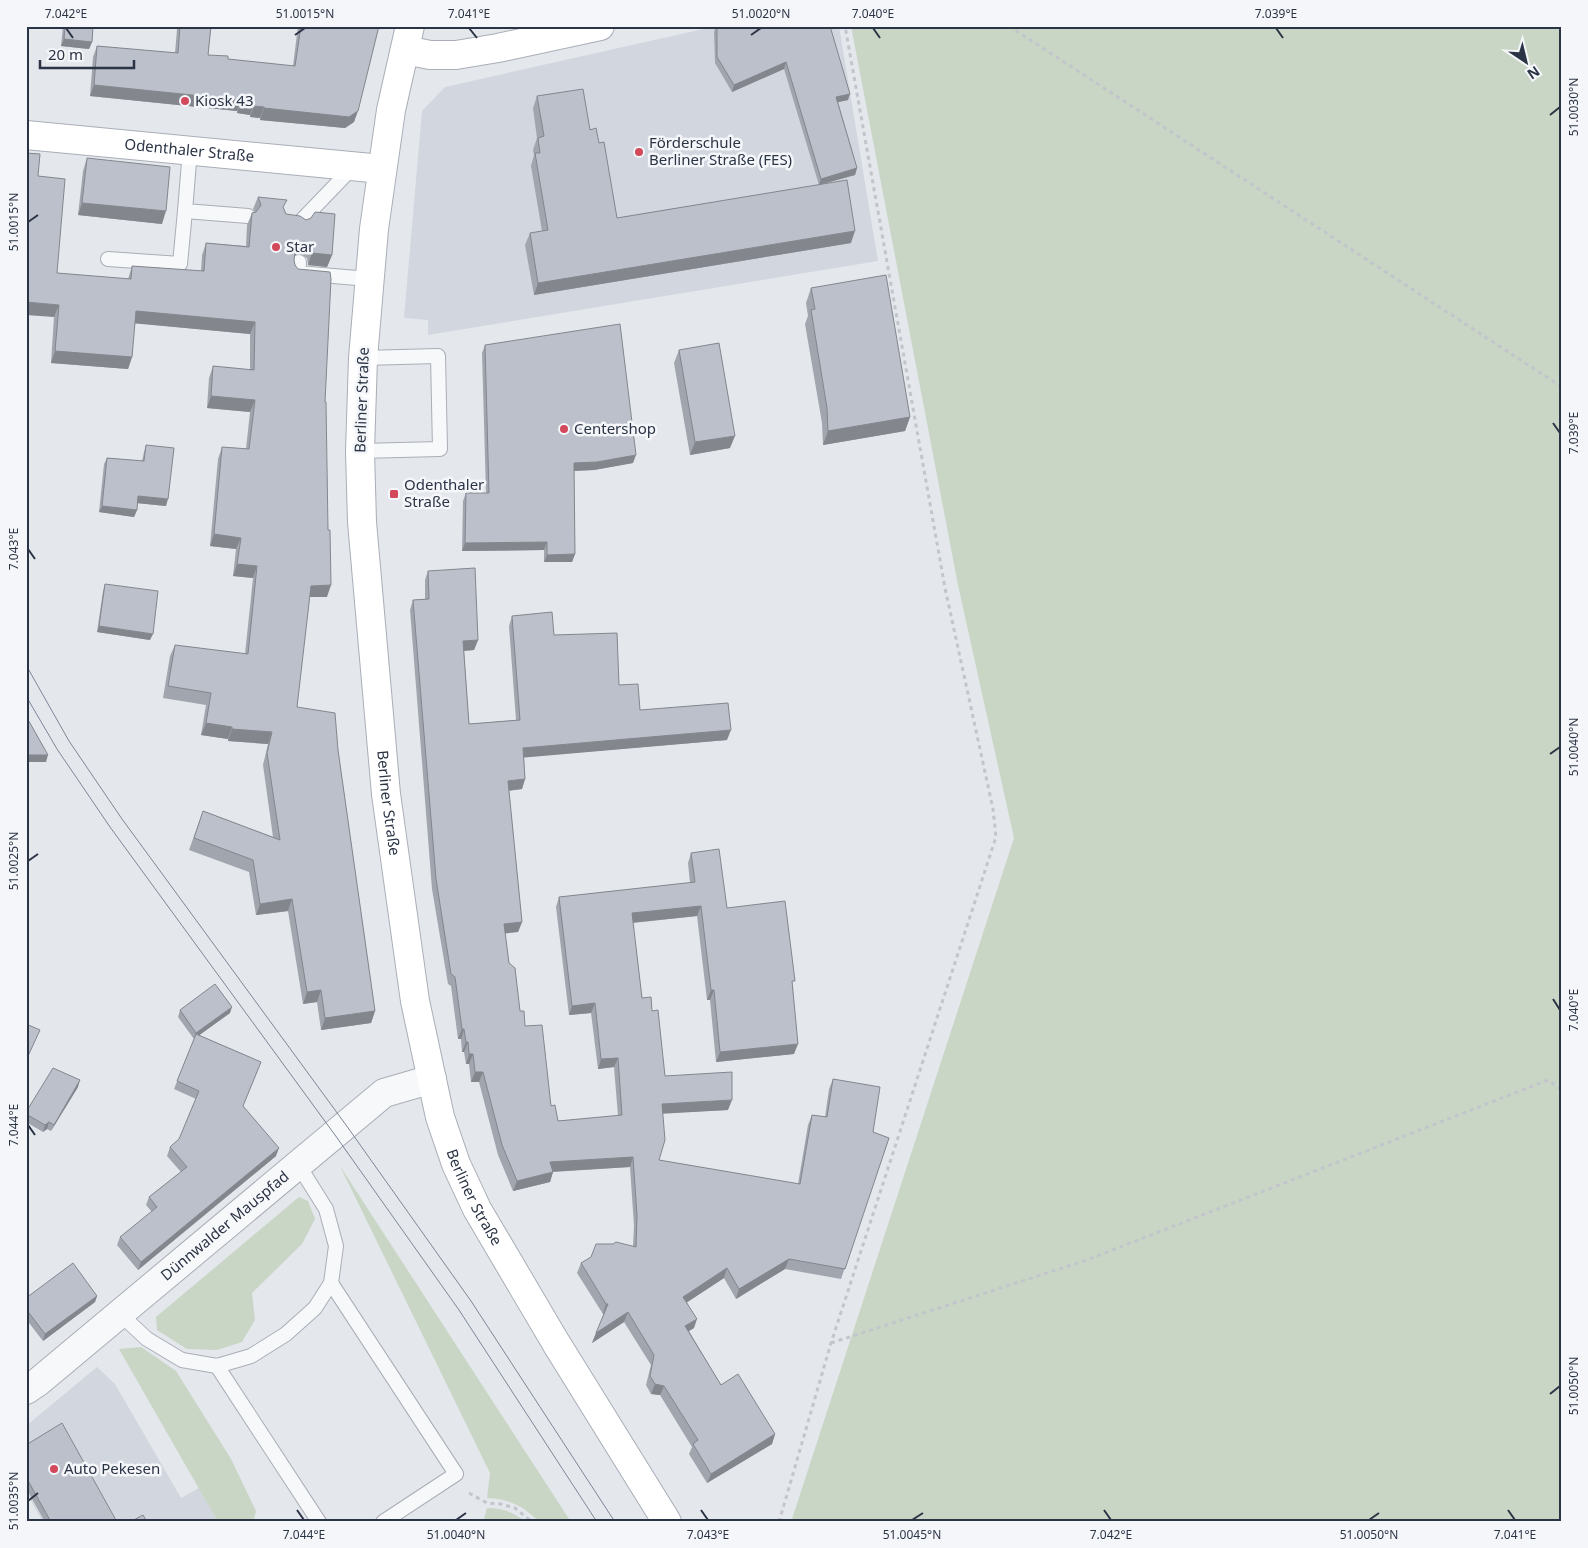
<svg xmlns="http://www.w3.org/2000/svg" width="1588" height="1548" font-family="'Noto Sans',sans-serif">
	<rect width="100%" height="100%" fill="#e4e7ec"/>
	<g fill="#d2d6de">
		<path d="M717,26H839L878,261L428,335V320L404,318L422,111L445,87Z"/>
		<path d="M97,1367L115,1384L181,1498L199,1488L218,1522H43L26,1492V1426Z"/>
	</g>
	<g fill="#c9d6c5">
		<path d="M851,26H1562V1522H791L1014,838L958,585Z"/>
		<path d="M340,1166L571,1522H539C524,1506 509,1499 487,1498L490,1473Z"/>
		<path d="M299,1197L308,1201L315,1219L302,1244L252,1293L255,1320L242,1342L217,1350L187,1349L157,1330L156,1317Z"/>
		<path d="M141,1347L176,1371L231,1459L256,1511L253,1522H218L119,1349Z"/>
		<path d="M487,1508C502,1508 514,1512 526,1522H483Z"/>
	</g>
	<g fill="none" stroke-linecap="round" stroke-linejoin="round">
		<defs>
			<g id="lane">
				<path d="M190,150L185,211L248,216"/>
				<path d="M302,220L353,167"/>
				<path d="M108,259L180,264L185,211"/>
				<path d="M299,262L298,273L369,279"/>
				<path d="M360,451L440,449L438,356L363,358"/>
				<path d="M331,1283L456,1474L383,1522"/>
				<path d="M120,1314L147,1339L182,1360L217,1366L251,1356L286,1334L315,1308L331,1283L336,1246L326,1209L299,1166"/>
				<path d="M217,1366L319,1522"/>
			</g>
			<g id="street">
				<path id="s1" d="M26,1390L38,1382L384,1093L432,1079"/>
			</g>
			<g id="secondary">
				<path id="s2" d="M410,26L391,110L374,229L363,358L360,451L362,522L386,794L415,1001L440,1117L456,1164L477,1209L556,1343L667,1522"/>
				<path d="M405,50L430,55H456L498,48L600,26"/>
				<path id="s3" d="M26,135L382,169"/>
			</g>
		</defs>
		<use href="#lane" stroke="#a9aeb7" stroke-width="16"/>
		<use href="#street" stroke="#a9aeb7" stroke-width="30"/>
		<use href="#secondary" stroke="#a9aeb7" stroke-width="30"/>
		<g stroke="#c2c5cb" stroke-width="3" stroke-dasharray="4 4" stroke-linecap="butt">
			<path d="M1009,26L1562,387"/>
			<path d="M831,1343L1087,1260L1548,1080L1562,1090"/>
			<path d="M469,1493L487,1503L501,1504L515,1508L532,1522"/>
			<path d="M779,1522L831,1343L996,837L993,809L945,588L845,26"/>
		</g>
		<use href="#lane" stroke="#f7f8fa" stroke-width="14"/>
		<use href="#street" stroke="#f7f8fa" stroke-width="28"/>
		<use href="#secondary" stroke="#fff" stroke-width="28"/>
		<g stroke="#7d8696" stroke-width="1">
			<path d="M26,665L69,741L122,819L346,1125L471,1301L615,1522"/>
			<path d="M26,696L57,749L110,827L335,1135L459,1310L597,1522"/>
		</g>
	</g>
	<g fill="#a1a5ae">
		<path d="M63,26H93L92,42L89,49L61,46Z"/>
		<path d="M178,26H211L208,55L228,59L293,66L298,26H379L354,122L345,128L260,120V118L250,117V115L237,113V111L90,96L93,57L97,46L175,53L177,29Z"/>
		<path d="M716,26H830L848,100L838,102L857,168L855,175L821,184L851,243L534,295L525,245L530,233L542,231L531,166L534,155L533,150L537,138L533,108L537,96L590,130L599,143L617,218L819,185L784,69L732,92L715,63L714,32Z"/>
		<path d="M87,158L162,224L78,215L83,171Z"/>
		<path d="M38,176L57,273L128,279L132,266L201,271L202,255L206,243L246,246L247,225L252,213L255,212L253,209L258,197L284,209L286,214L332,255L327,267L308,265L307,258L299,253L294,256V260L325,402L327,597H309L297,707L338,750L375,1011L371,1023L321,1030L317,1002L303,1004L288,911L256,915L249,872L189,850L203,811L273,837L263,765L268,744L228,741V739L201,735L206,705L163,698L170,656L175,645L245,654L253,578L233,576L236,549L210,546L218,459L222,447L246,449L250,412L207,408L209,378L213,366L250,370V334L135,323L132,357L128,369L51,363L54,317Z"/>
		<path d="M811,288L910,417L905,431L823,445L822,423L805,324L808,316L806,303Z"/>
		<path d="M485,345L633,463L594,470L574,471L575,554L572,562H544V550L462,551L463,501L466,493H486L482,353Z"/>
		<path d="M679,350L730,448L690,455L674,363Z"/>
		<path d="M146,445L166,506L137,503V510L134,517L99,512L104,464L107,458L142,461L144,452Z"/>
		<path d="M428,571L478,640L474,650L464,651L469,724L516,720L509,626L512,616L554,635L619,685L640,710L727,740L524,757L525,779L522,789L509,791L522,922L518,932L505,933L509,963L520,1011L551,1106L558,1121L618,1116L614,1067L598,1069L591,1013L569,1015L556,907L559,897L690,883L688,863L691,853L727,908L793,987L794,1054L716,1062L710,1000H707L697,916L633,923L642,998L652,1011L665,1076L728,1110L663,1113L659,1160L798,1184L808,1125L812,1115L825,1117L829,1089L833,1079L873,1132L889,1138L841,1279L785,1269L736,1299L724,1278L687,1302L694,1328L689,1331L721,1385L775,1434L772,1444L707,1483L689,1454L692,1447L660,1395L651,1394L646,1385L651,1365L624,1322L592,1343L604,1314H603L577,1273L581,1263L633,1246L634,1226L630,1167L553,1172L550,1182L513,1191L498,1155L479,1082H471L469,1064H466L464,1052H462L461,1039H458L451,986L448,984L432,889L410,610L413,600L425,599V580Z"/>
		<path d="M105,584L150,640L97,632L103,591Z"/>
		<path d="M180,1010L230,1013L199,1035L261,1062L243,1106L276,1156L138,1270L117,1245L120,1237L152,1212L146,1205L149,1197L181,1172L167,1156L170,1147L179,1139L196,1099L174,1089L194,1039L178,1017Z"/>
		<path d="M78,1087L51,1131L47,1129L43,1132L26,1122V1112Z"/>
		<path d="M97,1296L95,1302L43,1341L26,1319V1298Z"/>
		<path d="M26,1445L117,1522H45L26,1488Z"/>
	</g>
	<g fill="#83868d">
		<path d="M464,26H476L463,28Z"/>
		<path d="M64,39L92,42L89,49L61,46Z"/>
		<path d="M786,62L784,69L732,92L734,85Z"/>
		<path d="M94,85L241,100L237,111L90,96Z"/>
		<path d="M850,94L848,100L834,103L836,97Z"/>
		<path d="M241,102L254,104L250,115L237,113Z"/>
		<path d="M254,106L264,107L260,118L250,117Z"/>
		<path d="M264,108L358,111L354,122L345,128L260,120Z"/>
		<path d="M857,168L855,175L819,185L821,179Z"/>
		<path d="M82,203L166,211L162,224L78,215Z"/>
		<path d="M855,231L851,243L534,295L538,283Z"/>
		<path d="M304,241L299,253L292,257L296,246Z"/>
		<path d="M312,253L332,255L327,267L308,265Z"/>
		<path d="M26,302L59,305L54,317L26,315Z"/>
		<path d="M136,311L255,322L250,334L131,323Z"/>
		<path d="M55,351L132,357L128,369L51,363Z"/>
		<path d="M211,396L255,400L250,412L207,408Z"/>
		<path d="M910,417L905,431L823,445L828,431Z"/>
		<path d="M735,436L730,448L690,455L695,442Z"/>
		<path d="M636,455L633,463L594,470L571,471L574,463Z"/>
		<path d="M138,496L168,499L166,506L136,503Z"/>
		<path d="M102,506L137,510L134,517L99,512Z"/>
		<path d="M214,534L241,538L236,549L210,546Z"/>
		<path d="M547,542L544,550L462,551L465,543Z"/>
		<path d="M575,554L572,562H544L547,555Z"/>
		<path d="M237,564L257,566L253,578L233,576Z"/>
		<path d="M331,585L327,597H306L311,586Z"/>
		<path d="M99,626L153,634L150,640L97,632Z"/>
		<path d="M478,640L474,650L460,651L463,641Z"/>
		<path d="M206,723L232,727L228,739L201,735Z"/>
		<path d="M232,729L272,732L268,744L228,741Z"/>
		<path d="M731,730L727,740L519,758L523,748Z"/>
		<path d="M26,755H48L46,762H26Z"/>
		<path d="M525,779L522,789L504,791L508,781Z"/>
		<path d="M292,899L288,911L256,915L260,904Z"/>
		<path d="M701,906L697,916L629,923L632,913Z"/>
		<path d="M522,922L518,932L500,934L504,924Z"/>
		<path d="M321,990L317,1002L303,1004L307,992Z"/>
		<path d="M711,990H714L710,1000H707Z"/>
		<path d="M595,1003L591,1013L569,1015L572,1006Z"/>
		<path d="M232,1007L230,1013L194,1039L196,1033Z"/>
		<path d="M375,1011L371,1023L321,1030L325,1018Z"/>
		<path d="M462,1029H464L461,1039H458Z"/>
		<path d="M466,1042H468L464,1052H462Z"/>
		<path d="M798,1044L794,1054L716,1062L720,1052Z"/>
		<path d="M469,1054H473L469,1064H466Z"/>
		<path d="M618,1058L614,1067L598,1069L601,1059Z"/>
		<path d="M475,1072H483L479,1082H471Z"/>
		<path d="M80,1080L78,1087L51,1131L54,1125Z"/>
		<path d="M732,1100L728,1110L658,1114L662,1104Z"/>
		<path d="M49,1122L47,1129L43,1132L45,1125Z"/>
		<path d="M279,1148L276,1156L138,1270L141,1262Z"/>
		<path d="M633,1157L630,1167L546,1172L550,1162Z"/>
		<path d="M553,1172L550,1182L513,1191L517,1181Z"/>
		<path d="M789,1259L785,1269L736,1299L739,1289Z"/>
		<path d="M727,1268L724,1278L680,1307L683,1297Z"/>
		<path d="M97,1296L95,1302L43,1341L45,1334Z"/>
		<path d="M606,1304H608L604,1314H603Z"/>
		<path d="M628,1312L624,1322L592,1343L596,1333Z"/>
		<path d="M697,1319L694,1328L681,1336L685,1326Z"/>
		<path d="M655,1384L664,1386L660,1395L651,1394Z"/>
		<path d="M775,1434L772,1444L707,1483L711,1474Z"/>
	</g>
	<g fill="#bbc0ca" stroke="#83868d">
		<path d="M65,26H93L92,42L64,39Z"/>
		<path d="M180,26H211L208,55L228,56V59L295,66L301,26H379L358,111L349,117L264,108V107L254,106V104L241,102V100L94,85L97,46L178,53Z"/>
		<path d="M717,26H830L850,94L836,97L857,168L821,179L786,62L734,85L717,57Z"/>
		<path d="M583,89L590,130L596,128L599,143L604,142L617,218L847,180L855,231L538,283L530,233L548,230L535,153H540L538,138L544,136L537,96Z"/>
		<path d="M26,153L40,154L38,176L65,179L57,273L131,279L132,266L204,271L206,243L249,247L252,213L256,212L261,205L258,197L287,200L283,207L286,214L300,216L306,220L311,218L315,212L335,214L332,255L312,253L311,246L304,241L296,246L294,260L295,265L298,269L330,272L331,279L325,402H326L328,530H330L331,585L311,586L297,707L335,713L338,750L375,1011L325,1018L321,990L307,992L292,899L260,904L253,860L194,838L203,811L280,840L267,753L272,732L232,729V727L206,723L211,693L168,686L175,645L248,654L257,566L237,564L241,538L214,534L222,447L249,449L255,400L211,396L213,366L254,370L255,322L136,311L132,357L55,351L59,305L26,302Z"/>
		<path d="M87,158L170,167L166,211L82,203Z"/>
		<path d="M886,275L910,417L828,431L827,408L811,310L815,309L811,288Z"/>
		<path d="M620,324L636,455L597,462L574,463L575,554L547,555V542L465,543L466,493H489L485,345Z"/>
		<path d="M719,343L735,436L695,442L679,350Z"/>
		<path d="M146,445L174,448L168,499L138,496L137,510L102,506L107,458L144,461Z"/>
		<path d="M475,568L478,640L463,641L469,724L520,720L512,616L552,612L554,635L617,633L619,685L638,684L640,710L728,703L731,730L523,748L525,779L508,781L522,922L504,924L509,963L515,968L520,1011H524L525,1026L542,1025L551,1106L555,1105L558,1121L622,1115L618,1058L601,1059L595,1003L572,1006L559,897L695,882L691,853L719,849L727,908L785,901L795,981H792L798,1044L720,1052L714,990H711L701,906L632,913L642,998L651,997L652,1011L658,1010L665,1076L732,1072V1100L662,1104L665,1140L659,1160L800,1184L812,1115L827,1117L833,1079L880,1087L873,1132L889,1138L845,1269L789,1259L739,1289L727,1268L683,1297L697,1319L685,1326L721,1385L738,1374L775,1434L711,1474L693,1444L698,1440L664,1386L655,1384L650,1376L654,1355L628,1312L596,1333L608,1304H606L581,1263L591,1257L596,1244H613L616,1242L636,1247L637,1216L633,1157L550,1162L553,1172L517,1181L502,1145L483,1072H475L473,1054H469L468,1042H466L464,1029H462L455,977L451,974L436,879L413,600L429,599L428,571Z"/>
		<path d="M105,584L158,591L153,634L99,626Z"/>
		<path d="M26,716L48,755H26Z"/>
		<path d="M215,984L232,1007L196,1033L180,1010Z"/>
		<path d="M26,1024L40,1030L28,1056L26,1055Z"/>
		<path d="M196,1034L261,1062L243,1106L279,1148L141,1262L120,1237L157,1207L149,1197L187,1167L170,1147L179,1139L199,1091L177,1081Z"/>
		<path d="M53,1068L80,1080L54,1125L49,1122L45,1125L26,1114V1112Z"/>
		<path d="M73,1263L97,1296L45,1334L26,1309V1298Z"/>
		<path d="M62,1423L117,1522H51L26,1477V1445Z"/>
		<path d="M143,1515L147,1522H130Z"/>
	</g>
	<path fill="none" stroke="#2b3445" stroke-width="2" d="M66,28L73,38M469,28L477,38M873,28L880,38M1276,28L1283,38M295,35L305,28M751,35L761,28M1550,115L1560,107M28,222L38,215M1553,423L1560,433M28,549L35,559M1550,754L1560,747M28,861L38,854M1553,999L1560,1010M28,1125L35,1135M1550,1394L1560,1386M28,1501L38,1493M297,1510L304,1520M701,1510L708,1520M1104,1510L1111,1520M1508,1510L1515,1520M456,1520L466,1513M912,1520L923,1513M1369,1520L1379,1513"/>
	<g fill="#d1495b" stroke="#f4f6f9" stroke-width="2">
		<circle cx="185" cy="101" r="5"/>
		<circle cx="639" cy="152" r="5"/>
		<circle cx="276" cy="247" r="5"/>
		<circle cx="564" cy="429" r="5"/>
		<rect x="389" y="489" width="10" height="10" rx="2.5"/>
		<circle cx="54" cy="1469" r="5"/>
	</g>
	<g text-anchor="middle" stroke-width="5" stroke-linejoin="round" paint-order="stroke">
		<g font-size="15" fill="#2b3445" stroke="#f4f6f9" text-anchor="start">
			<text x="195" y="106">Kiosk 43</text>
			<text x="649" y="148">Förderschule<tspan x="649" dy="17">Berliner Straße (FES)</tspan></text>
			<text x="286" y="252">Star</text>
			<text x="574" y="434">Centershop</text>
			<text x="404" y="490">Odenthaler<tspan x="404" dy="17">Straße</tspan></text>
			<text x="64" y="1474">Auto Pekesen</text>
		</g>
		<g font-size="15" fill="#2b3445" stroke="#f4f6f9">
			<text dy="5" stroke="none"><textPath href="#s3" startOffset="164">Odenthaler Straße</textPath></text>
			<text transform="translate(362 400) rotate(-88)" y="5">Berliner Straße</text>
			<text dy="5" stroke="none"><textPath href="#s2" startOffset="782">Berliner Straße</textPath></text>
			<text dy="5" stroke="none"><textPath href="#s2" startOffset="1188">Berliner Straße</textPath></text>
			<text dy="5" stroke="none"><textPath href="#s1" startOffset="258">Dünnwalder Mauspfad</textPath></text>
		</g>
	</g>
	<rect width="1588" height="1548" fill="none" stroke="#f4f6f9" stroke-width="55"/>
	<g transform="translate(1526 62) rotate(145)" stroke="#f4f6f9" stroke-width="4" paint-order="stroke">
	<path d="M0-4L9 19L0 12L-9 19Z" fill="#2b3445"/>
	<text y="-8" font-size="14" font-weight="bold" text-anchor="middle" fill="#2b3445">N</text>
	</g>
	<path d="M40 60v8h94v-8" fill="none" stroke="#2b3445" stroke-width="2.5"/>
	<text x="48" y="60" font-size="15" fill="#2b3445" stroke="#f4f6f9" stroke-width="4" paint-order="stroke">20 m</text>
	<rect x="28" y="28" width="1532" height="1492" fill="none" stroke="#2b3445" stroke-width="2"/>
	<g font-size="12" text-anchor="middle" fill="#2b3445">
		<text x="66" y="18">7.042°E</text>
		<text x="305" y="18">51.0015°N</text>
		<text x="469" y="18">7.041°E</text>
		<text x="761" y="18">51.0020°N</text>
		<text x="873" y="18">7.040°E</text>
		<text x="1276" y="18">7.039°E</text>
		<text transform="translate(1574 107) rotate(-90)" y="4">51.0030°N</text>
		<text transform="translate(14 222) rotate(-90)" y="4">51.0015°N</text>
		<text transform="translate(1574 433) rotate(-90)" y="4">7.039°E</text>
		<text transform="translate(14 549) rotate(-90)" y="4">7.043°E</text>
		<text transform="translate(1574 747) rotate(-90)" y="4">51.0040°N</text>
		<text transform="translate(14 861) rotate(-90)" y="4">51.0025°N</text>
		<text transform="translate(1574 1010) rotate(-90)" y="4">7.040°E</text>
		<text transform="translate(14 1125) rotate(-90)" y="4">7.044°E</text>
		<text transform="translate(1574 1386) rotate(-90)" y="4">51.0050°N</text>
		<text transform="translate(14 1501) rotate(-90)" y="4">51.0035°N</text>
		<text x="304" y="1539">7.044°E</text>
		<text x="456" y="1539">51.0040°N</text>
		<text x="708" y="1539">7.043°E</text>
		<text x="912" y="1539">51.0045°N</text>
		<text x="1111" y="1539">7.042°E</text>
		<text x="1369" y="1539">51.0050°N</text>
		<text x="1515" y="1539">7.041°E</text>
	</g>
</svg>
